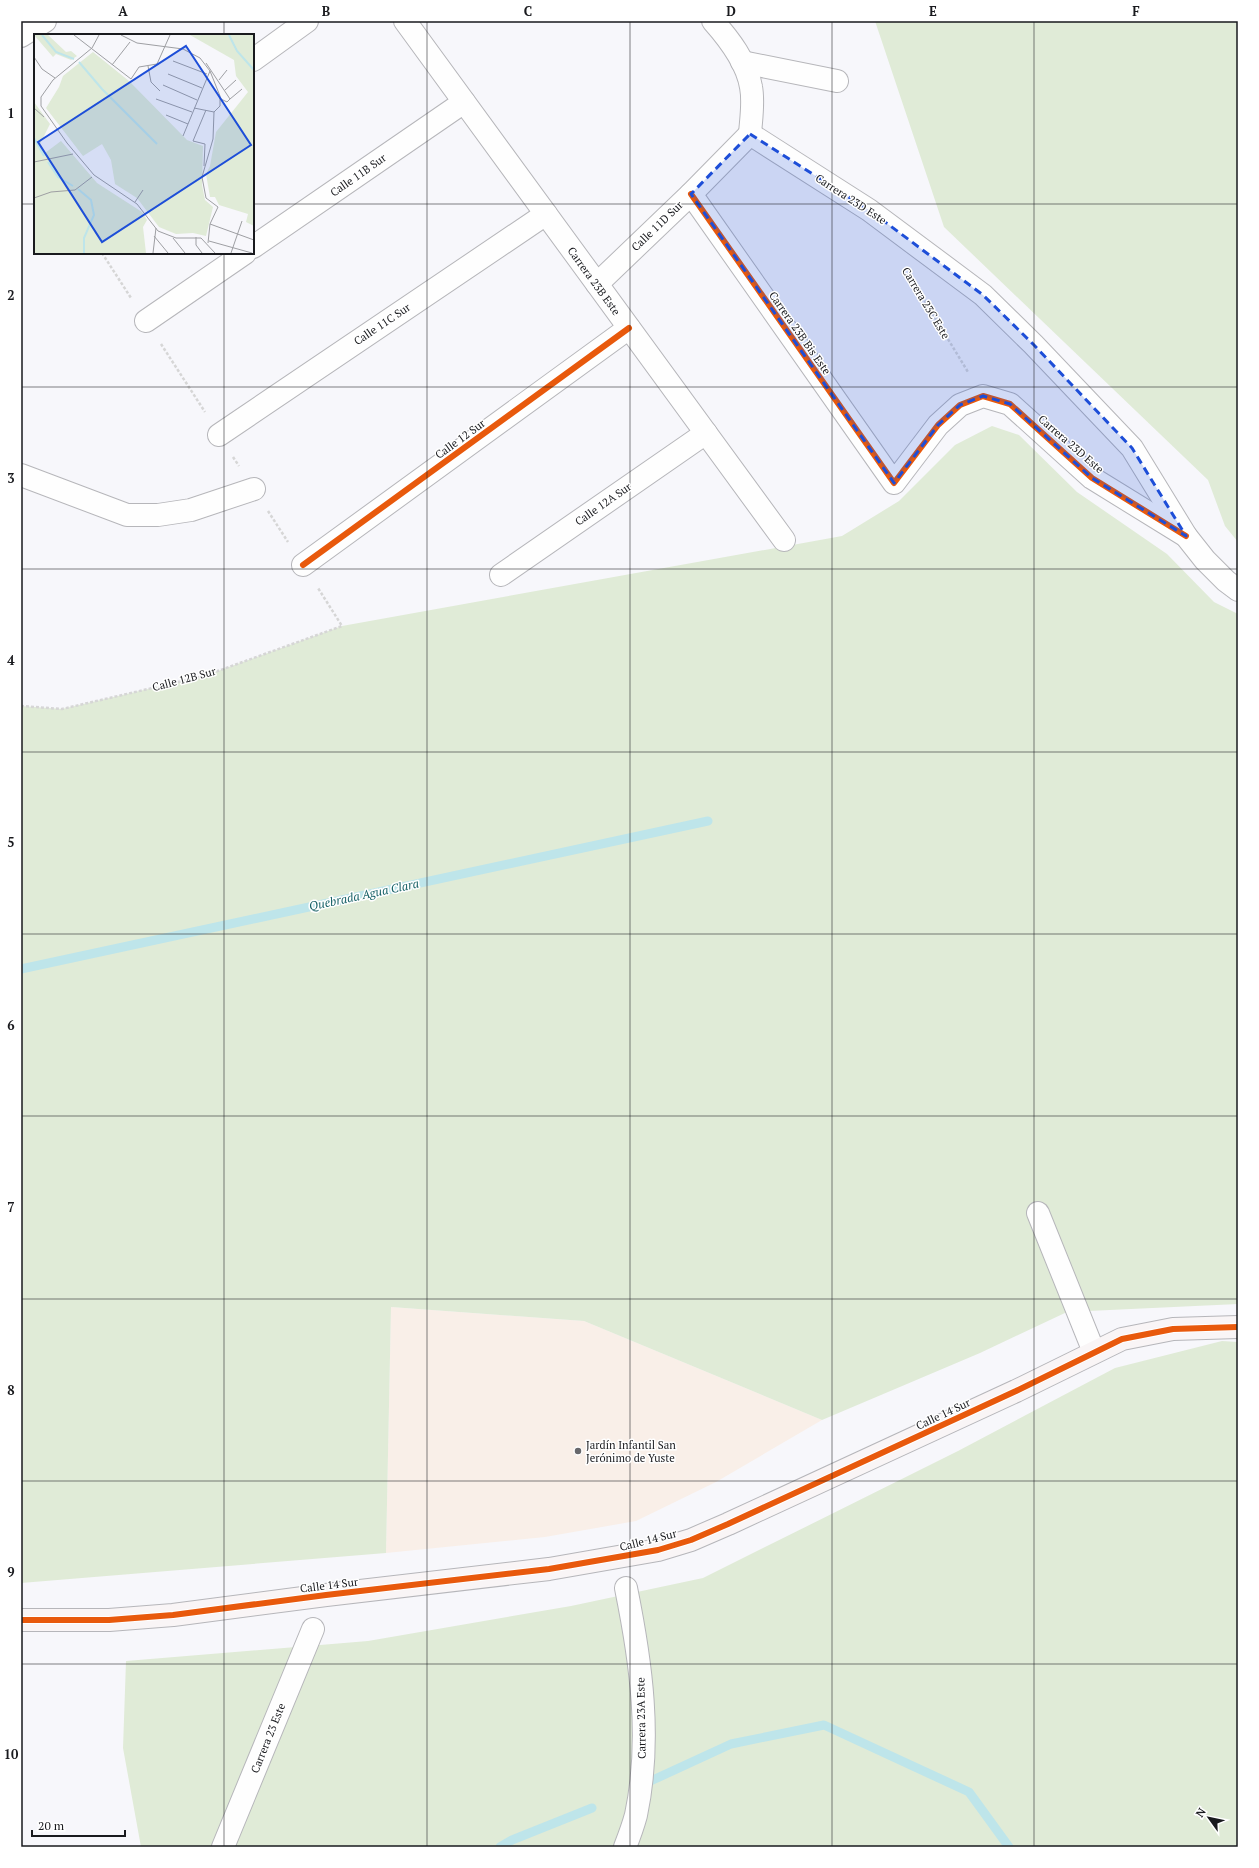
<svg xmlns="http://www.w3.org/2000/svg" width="1259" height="1868" font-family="'PT Serif',serif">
	<rect width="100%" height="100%" fill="#f7f7fb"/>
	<path fill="#f9efe8" d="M391,1307L584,1321L822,1420L716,1482L636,1521L545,1537L386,1553Z"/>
	<g fill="#e0ebd7">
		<path d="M875,21H1238V542L1225,526L1208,480L944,227Z"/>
		<path d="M992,426L1019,435L1077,492L1167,554L1214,602L1238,614V1304L1067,1312L980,1353L822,1420L584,1321L391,1307L386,1553L21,1583V706L62,709L204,676L342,626L842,536L899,501L955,445Z"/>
		<path d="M1222,1341L1238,1342V1847H141L123,1748L126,1661L368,1641L571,1606L703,1578L958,1451L1115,1368Z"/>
	</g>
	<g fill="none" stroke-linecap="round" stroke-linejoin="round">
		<g stroke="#bee5ea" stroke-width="9">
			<path d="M21,969L708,821"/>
			<path d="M644,1784L731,1744L824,1725L969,1792L1009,1847"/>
			<path d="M500,1847L512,1840L592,1808"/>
		</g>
		<defs>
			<g id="street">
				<path d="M405,21L784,540"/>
				<path d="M713,21C729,39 747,62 751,87C754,102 751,119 750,134"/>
				<path d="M21,36L45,21"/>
				<path d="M253,60L307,21"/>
				<path d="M742,62L837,81"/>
				<path d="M750,134L869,210L983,295L1033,344L1132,448L1186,536L1205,560L1226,581L1238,590"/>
				<path d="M691,194L894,483L938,425L960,405L983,396L1010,404L1092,478L1186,536"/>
				<path d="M253,247L464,102"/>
				<path d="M597,284L691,194L750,134"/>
				<path d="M146,321L245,253"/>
				<path d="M219,435L546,214"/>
				<path d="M21,475L127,515H158L191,510L254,489"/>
				<path d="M303,565L629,328"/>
				<path d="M501,575L706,433"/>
				<path d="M1038,1213L1094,1352"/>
				<path d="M223,1847L313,1629"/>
				<path d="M625,1847C629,1837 633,1826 636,1815C652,1739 641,1662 626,1588"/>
			</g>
			<path id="secondary" d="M21,1620H109L173,1615L326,1595L549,1569L658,1550L691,1540L728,1524L1016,1391L1122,1339L1173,1329L1238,1327"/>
		</defs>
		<use href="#street" stroke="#b6b6ba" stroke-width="24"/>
		<use href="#secondary" stroke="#b6b6ba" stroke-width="24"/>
		<g stroke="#d6d6d6" stroke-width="2.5" stroke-dasharray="3 2" stroke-linecap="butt">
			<path d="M102,253L131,298"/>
			<path d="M909,275L968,372"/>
			<path d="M161,344L205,412"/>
			<path d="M233,457L239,466"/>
			<path d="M268,511L288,542"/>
			<path d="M21,706L62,709L204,676L342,626L318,588"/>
		</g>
		<use href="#street" stroke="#fefefe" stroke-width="22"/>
		<use href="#secondary" stroke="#f9f5f6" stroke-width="22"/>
		<defs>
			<g id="cycleway">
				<path d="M691,194L894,483L938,425L960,405L983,396L1010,404L1092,478L1186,536"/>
				<path d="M303,565L629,328"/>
				<path d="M21,1620H109L173,1615L326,1595L549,1569L658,1550L691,1540L728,1524L1016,1391L1122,1339L1173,1329L1238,1327"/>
			</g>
		</defs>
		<use href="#cycleway" stroke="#fff" stroke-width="8"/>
		<use href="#cycleway" stroke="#e8590c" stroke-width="6"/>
	</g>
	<path fill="#1d4ed8" fill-opacity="0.2" stroke="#1d4ed8" stroke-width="3" stroke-dasharray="8 5" stroke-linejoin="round" d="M750,134L869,210L983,295L1033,344L1132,448L1186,536L1092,478L1010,404L983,396L960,405L938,425L894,483L691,194Z"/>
	<path fill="none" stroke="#191a1e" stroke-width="1" stroke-opacity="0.55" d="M224,21V35M427,21V1847M630,21V1847M832,21V1847M1034,21V1847M21,204H35M253,204H1238M224,253V1847M21,387H1238M21,569H1238M21,752H1238M21,934H1238M21,1116H1238M21,1299H1238M21,1481H1238M21,1664H1238"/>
	<circle fill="#67676b" stroke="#fff" stroke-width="1.5" cx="578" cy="1451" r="4"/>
	<g text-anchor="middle" stroke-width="3" stroke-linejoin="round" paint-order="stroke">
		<g font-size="11" fill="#191a1e" stroke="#fff">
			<text transform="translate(358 175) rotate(-35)" y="4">Calle 11B Sur</text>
			<text transform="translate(851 199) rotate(33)" y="4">Carrera 23D Este</text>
			<text transform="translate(657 226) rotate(-44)" y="4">Calle 11D Sur</text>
			<text transform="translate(594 281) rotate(54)" y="4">Carrera 23B Este</text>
			<text transform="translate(926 303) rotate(59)" y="4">Carrera 23C Este</text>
			<text transform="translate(382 324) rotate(-34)" y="4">Calle 11C Sur</text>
			<text transform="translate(800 333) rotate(55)" y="4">Carrera 23B Bis Este</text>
			<text transform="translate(460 439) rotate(-36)" y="4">Calle 12 Sur</text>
			<text transform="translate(1071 444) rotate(41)" y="4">Carrera 23D Este</text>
			<text transform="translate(603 504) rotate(-35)" y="4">Calle 12A Sur</text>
			<text transform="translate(184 679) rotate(-15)" y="4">Calle 12B Sur</text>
			<text transform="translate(943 1414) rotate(-25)" y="4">Calle 14 Sur</text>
			<text transform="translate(648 1540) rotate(-14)" y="4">Calle 14 Sur</text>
			<text transform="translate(329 1585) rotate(-7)" y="4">Calle 14 Sur</text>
			<text transform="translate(641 1718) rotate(-91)" y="4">Carrera 23A Este</text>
			<text transform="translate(268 1738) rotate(-68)" y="4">Carrera 23 Este</text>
		</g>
		<g font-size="11" fill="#191a1e" stroke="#fff" text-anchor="start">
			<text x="586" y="1449">Jardín Infantil San<tspan x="586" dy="13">Jerónimo de Yuste</tspan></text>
		</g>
		<g font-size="12" font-style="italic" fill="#145f65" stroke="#fff">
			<text transform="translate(364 895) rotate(-12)" y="4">Quebrada Agua Clara</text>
		</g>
	</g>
	<g transform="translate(34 34)">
		<rect width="220" height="220" fill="#f7f7fb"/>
		<path d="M0,1H14L32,18L37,17L43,22L37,26L22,20L19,23ZM156,1H220V192L212,188L214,180L185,171L181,163H176L172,140L176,132L182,98L214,58L202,42L200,26ZM59,18L95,47L153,106L169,112L168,151L171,166L179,173L172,202L159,199L142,200L125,193L103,164L81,150L77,126L68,110L49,122L12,74L25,53L29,42ZM0,68L16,90L6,110L11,119L27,107L63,149L108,178L113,186L109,193L112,219H0Z" fill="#e0ebd7"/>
		<path fill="none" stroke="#bee5ea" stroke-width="2" d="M8,1L22,18L40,25M195,1L203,17L220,36M45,28L68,55L123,110M0,104L10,122M14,128L24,143L39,152M44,155L57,166L60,181L50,204V219"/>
		<path fill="none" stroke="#9e9fa3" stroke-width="1" d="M40,1L97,45L105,33L123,30L136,1M65,1L58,14L19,46L7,63V72L33,109L60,141L103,170L124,197L142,204H167L181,219M87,1L103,9L149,15L166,24L176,37L186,62V72L180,78M0,23L8,35L21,44M139,27L173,40M172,29L196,65L193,68L187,65M78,31L96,8M114,32L117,48L126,57M134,40L168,54M185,46L193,36M129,51L163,66M191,56L202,46M122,65L158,78M196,65L208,55M0,74L10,83M160,74L180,78M132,81L154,90M149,102L176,37M0,128L39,120M170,132L171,110L159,107L172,76M0,164L17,158L41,156L58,143M101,168L109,156M176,190L220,206M120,202L134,219M162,203V211L168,219M139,204L151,219M175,207L218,219M174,209L176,190L184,173L172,164L168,143L179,105L180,78M119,219L122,194M197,219L208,187"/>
		<path fill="#1d4ed8" fill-opacity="0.15" stroke="#1d4ed8" stroke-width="2" d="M152,12L217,111L68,208L4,108Z"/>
		<rect width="220" height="220" fill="none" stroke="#191a1e" stroke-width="2"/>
	</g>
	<rect width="1259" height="1868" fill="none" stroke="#ffffff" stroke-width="44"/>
	<g transform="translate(1209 1818) rotate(303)" stroke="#ffffff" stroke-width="3" paint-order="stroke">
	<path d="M0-3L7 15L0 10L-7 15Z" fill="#191a1e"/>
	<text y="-6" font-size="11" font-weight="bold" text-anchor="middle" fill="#191a1e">N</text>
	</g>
	<path d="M32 1830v6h93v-6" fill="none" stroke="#191a1e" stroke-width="2"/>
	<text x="38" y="1830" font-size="12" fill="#191a1e" stroke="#ffffff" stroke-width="3" paint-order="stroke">20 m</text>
	<rect x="22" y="22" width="1215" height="1824" fill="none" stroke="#191a1e" stroke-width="1.5"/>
	<g font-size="13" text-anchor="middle" font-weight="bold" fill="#191a1e">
		<text x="123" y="16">A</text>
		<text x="326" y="16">B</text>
		<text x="528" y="16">C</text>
		<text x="731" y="16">D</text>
		<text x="933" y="16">E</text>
		<text x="1136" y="16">F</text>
		<text x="11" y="118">1</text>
		<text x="11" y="300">2</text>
		<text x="11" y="483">3</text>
		<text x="11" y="665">4</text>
		<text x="11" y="847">5</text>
		<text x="11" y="1030">6</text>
		<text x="11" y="1212">7</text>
		<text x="11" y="1395">8</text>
		<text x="11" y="1577">9</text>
		<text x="11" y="1759">10</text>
	</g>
</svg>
